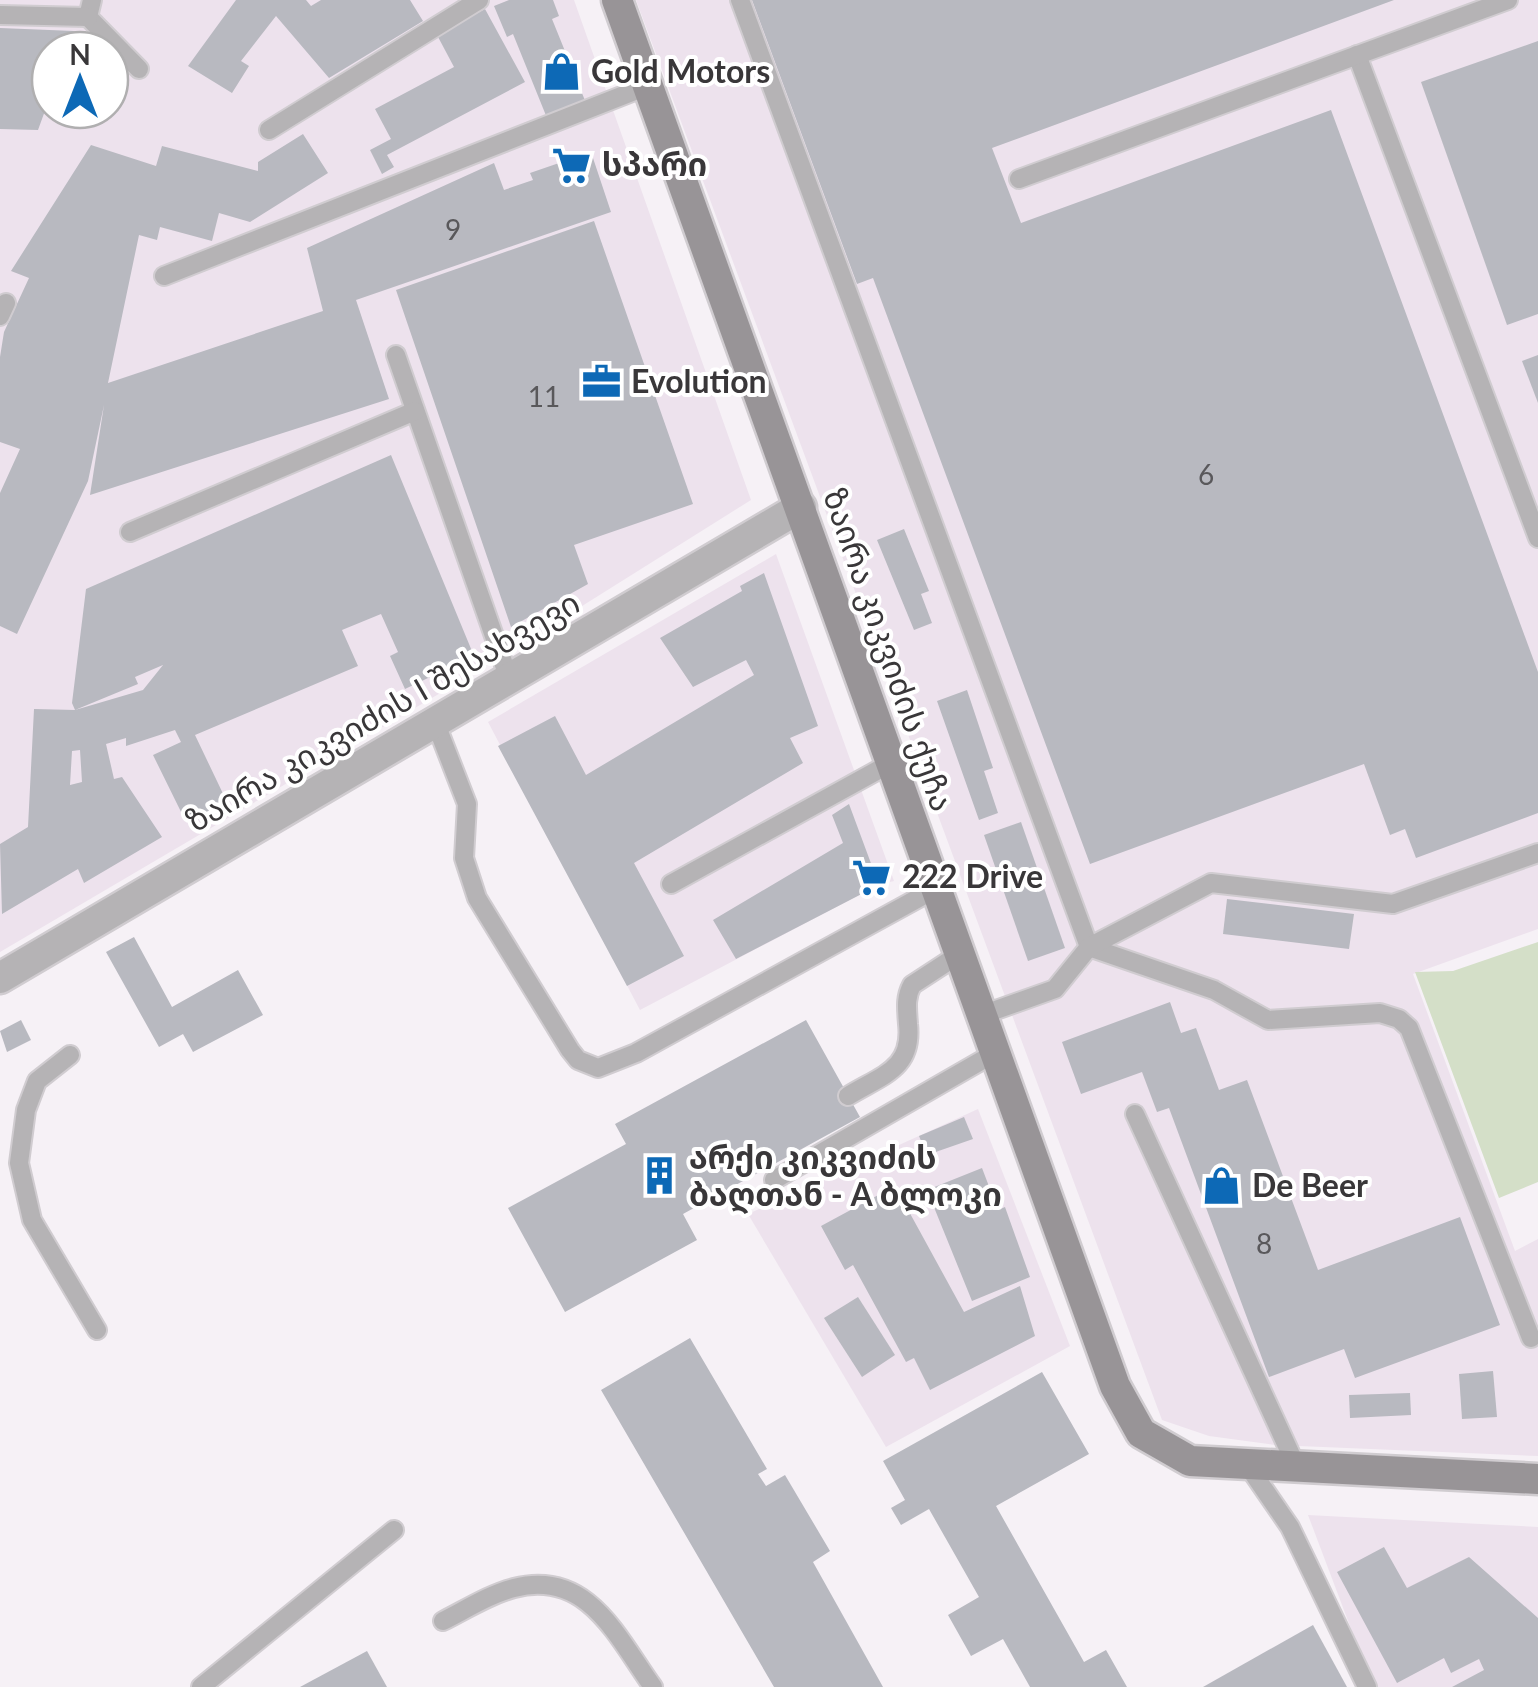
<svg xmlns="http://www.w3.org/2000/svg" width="1538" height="1687" font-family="Lato,'Noto Sans Georgian',sans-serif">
	<rect width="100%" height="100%" fill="#f6f1f6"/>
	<g fill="#ede2ed" fill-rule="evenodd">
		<path d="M0,0H574L751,500L488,665L0,952ZM50,50H110V110H50Z"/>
		<path d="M636,0H1538V929L1413,974L1515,1251L1538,1239V1456L1275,1445L1209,1436L1162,1420Z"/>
		<path d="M776,554L894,881L878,885L640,1010L488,722Z"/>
		<path d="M978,1109L1070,1346L886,1447L748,1214Z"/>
		<path d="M1308,1515L1538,1527V1687H1373Z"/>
	</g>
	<path fill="#d4dfc8" d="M1538,942V1182L1499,1198L1415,972L1453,971Z"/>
	<g fill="#b8b9c0" fill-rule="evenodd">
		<path d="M236,0H306L311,6L321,0H410L423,21L329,78L276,16L241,61L249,66L232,93L188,66Z"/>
		<path d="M509,0H553L559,16L552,19L586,103L547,118L513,34L507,37L494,6Z"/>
		<path d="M752,0H1394L992,148L1021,223L1331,110L1538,672V813L1416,858L1405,829L1390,835L1364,764L1090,864L873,278L857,284Z"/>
		<path d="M485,9L525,82L387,155L394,167L382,174L370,150L391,139L375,109L454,67L437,35Z"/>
		<path d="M0,28L74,31L67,50H50V97L38,130L0,129Z"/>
		<path d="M1538,41V314L1507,325L1421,82Z"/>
		<path d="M303,134L328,173L250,222L219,213L212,241L160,227L157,240L139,235L108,383L323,311L307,248L494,163L504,190L533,180L530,173L591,152L611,212L356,300L389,399L90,495L104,405L88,481L17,634L0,626V493L20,449L0,442V357L4,332L29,278L11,271L91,145L156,166L162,146L258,171V162Z"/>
		<path d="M594,221L693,504L574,545L588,584L511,627L396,290Z"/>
		<path d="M1538,355V403L1522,361Z"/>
		<path d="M391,455L474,656L405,689L390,656L398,652L381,614L342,630L358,666L195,735L227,802L186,822L153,755L181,742L175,730L126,746V738L106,744L114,779L122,777L162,837L84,883L78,869L2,914L0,844L28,827L34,709L75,710L72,703L86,589ZM163,665L143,690L75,710L138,684L135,677ZM80,750L82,782L70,785L72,751Z"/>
		<path d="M904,529L929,591L921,594L932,623L914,630L877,540Z"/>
		<path d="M764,573L818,726L790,738L803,763L634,863L684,956L627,986L498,746L555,716L586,775L754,675L746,660L693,687L660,638L742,591L740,586Z"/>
		<path d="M967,690L993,768L984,771L998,813L979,820L937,701Z"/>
		<path d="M849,804L879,885L736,959L713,920L843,843L832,815Z"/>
		<path d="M1021,822L1065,948L1028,961L984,835Z"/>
		<path d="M1227,899L1354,914L1349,949L1223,934Z"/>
		<path d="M134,937L172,1007L238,970L263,1015L193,1052L183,1034L159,1047L106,952Z"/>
		<path d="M1170,1002L1181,1033L1196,1028L1219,1090L1247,1080L1318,1270L1460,1217L1500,1325L1355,1378L1344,1349L1269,1377L1169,1108L1157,1112L1142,1072L1081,1094L1062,1042Z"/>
		<path d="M21,1020L31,1040L7,1052L0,1031Z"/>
		<path d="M806,1020L860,1117L683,1214L697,1240L565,1312L508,1208L626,1144L615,1124Z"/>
		<path d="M964,1117L973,1139L927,1155L919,1136Z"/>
		<path d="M982,1168L998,1210L1005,1207L1030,1277L972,1301L927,1190Z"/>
		<path d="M895,1186L964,1312L1020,1286L1035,1336L930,1390L914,1358L906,1362L853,1265L845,1270L821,1226Z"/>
		<path d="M858,1297L895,1355L862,1377L824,1318Z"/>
		<path d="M690,1338L767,1469L758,1474L766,1486L785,1475L830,1551L813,1562L883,1687H774L601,1390Z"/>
		<path d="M1493,1371L1497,1417L1462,1419L1459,1374Z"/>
		<path d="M1042,1372L1089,1454L996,1506L1084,1662L1106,1650L1127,1687H1030L1003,1639L971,1656L948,1615L979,1597L929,1509L901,1525L891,1508L905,1500L883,1461Z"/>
		<path d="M1410,1393L1411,1415L1350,1418L1349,1395Z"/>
		<path d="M1384,1547L1407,1588L1469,1557L1538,1618V1687H1452L1484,1670L1479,1659L1451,1673L1444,1658L1397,1683L1337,1572Z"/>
		<path d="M1313,1625L1347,1687H1203Z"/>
		<path d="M367,1651L387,1687H300Z"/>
	</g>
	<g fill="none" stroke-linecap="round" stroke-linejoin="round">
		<defs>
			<g id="lane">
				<path d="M92,0L88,17L139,69"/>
				<path d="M740,0L1089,947"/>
				<path d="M0,15L88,17"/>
				<path d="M1357,55L1538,538"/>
				<path d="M269,130L479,0"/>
				<path d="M1019,179L1508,0"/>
				<path d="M164,276L647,86"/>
				<path d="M0,316L6,303"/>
				<path d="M396,355L509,679"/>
				<path d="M130,532L415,411"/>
				<path d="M436,724L467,804L464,858L477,898L570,1050L578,1060L598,1068L636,1053L935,889"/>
				<path d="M671,884L889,764"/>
				<path d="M1089,947L1214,990L1268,1020L1380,1013L1399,1019L1409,1028L1531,1338"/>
				<path d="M979,1016L1055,989L1089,947L1211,883L1393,904L1538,853"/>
				<path d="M70,1055L37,1081L26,1110L19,1163L32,1220L97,1330"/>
				<path d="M848,1096C882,1075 913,1069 908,1024C907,1009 905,998 912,985L958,955"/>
				<path d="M1135,1114L1298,1470"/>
				<path d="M774,1180L993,1054"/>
				<path d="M1248,1466L1290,1527L1367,1687"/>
				<path d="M443,1621C465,1610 490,1594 514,1588C588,1569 617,1637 653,1687"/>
				<path d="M201,1687L394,1530"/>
			</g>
			<path id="street" d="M0,978L801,507"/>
			<path id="secondary" d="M617,0L1115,1386L1141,1433L1190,1461L1538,1479"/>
		</defs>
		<use href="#lane" stroke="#d0ccd0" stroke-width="22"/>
		<use href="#street" stroke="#d0ccd0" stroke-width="35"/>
		<use href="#secondary" stroke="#d0ccd0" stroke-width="35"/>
		<use href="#lane" stroke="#b5b3b5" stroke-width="18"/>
		<use href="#street" stroke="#b5b3b5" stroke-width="30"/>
		<use href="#secondary" stroke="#989497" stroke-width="30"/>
	</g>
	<defs>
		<symbol id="shop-bare" viewBox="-9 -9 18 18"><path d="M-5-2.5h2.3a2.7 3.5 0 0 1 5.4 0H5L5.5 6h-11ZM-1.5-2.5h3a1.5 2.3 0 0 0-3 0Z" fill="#0d69b6" stroke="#fff" stroke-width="2.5" paint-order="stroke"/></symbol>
		<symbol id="supermarket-bare" viewBox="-9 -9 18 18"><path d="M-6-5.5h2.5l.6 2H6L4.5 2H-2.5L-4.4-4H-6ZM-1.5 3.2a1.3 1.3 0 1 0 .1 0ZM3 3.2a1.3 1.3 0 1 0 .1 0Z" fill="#0d69b6" stroke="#fff" stroke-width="2.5" paint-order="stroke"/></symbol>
		<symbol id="office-bare" viewBox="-9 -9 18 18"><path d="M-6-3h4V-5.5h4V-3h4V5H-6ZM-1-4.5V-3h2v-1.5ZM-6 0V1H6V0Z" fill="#0d69b6" stroke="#fff" stroke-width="2.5" paint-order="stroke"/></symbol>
		<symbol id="building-bare" viewBox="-9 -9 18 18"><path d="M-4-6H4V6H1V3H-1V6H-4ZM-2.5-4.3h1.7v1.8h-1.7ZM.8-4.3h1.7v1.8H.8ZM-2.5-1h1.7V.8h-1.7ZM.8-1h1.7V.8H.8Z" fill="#0d69b6" stroke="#fff" stroke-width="2.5" paint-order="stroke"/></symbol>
	</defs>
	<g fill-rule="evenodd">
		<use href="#shop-bare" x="534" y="44" width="55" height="55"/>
		<use href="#supermarket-bare" x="544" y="138" width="55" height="55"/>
		<use href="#office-bare" x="574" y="354" width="55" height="55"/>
		<use href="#supermarket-bare" x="844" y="850" width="55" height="55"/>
		<use href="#building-bare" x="632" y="1148" width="55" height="55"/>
		<use href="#shop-bare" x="1194" y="1158" width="55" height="55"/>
	</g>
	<g text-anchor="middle" stroke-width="8" stroke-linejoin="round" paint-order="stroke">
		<g font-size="28" fill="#59585b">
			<text x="453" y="240">9</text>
			<text x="544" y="407">11</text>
			<text x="1206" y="485">6</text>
			<text x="1264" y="1254">8</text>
		</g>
		<g font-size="32" font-weight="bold" fill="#393739" stroke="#fff" text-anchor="start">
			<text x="591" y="83">Gold Motors</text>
			<text x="602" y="176">სპარი</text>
			<text x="631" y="393">Evolution</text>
			<text x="902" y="888">222 Drive</text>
			<text x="689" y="1169">არქი კიკვიძის<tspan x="689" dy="37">ბაღთან - A ბლოკი</tspan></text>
			<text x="1252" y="1197">De Beer</text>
		</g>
		<g font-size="32" fill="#393739" stroke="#fff">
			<text transform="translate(888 650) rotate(71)" y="11">ზაირა კიკვიძის ქუჩა</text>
			<text transform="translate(383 712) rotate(-30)" y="11">ზაირა კიკვიძის I შესახვევი</text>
		</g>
	</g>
	<g transform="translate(80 80)"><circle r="48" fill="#ffffff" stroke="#b0afb0" stroke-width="2.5"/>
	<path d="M0-8L18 38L0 25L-18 38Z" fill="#0d69b6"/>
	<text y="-15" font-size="28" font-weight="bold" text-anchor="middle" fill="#393739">N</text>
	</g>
</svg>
